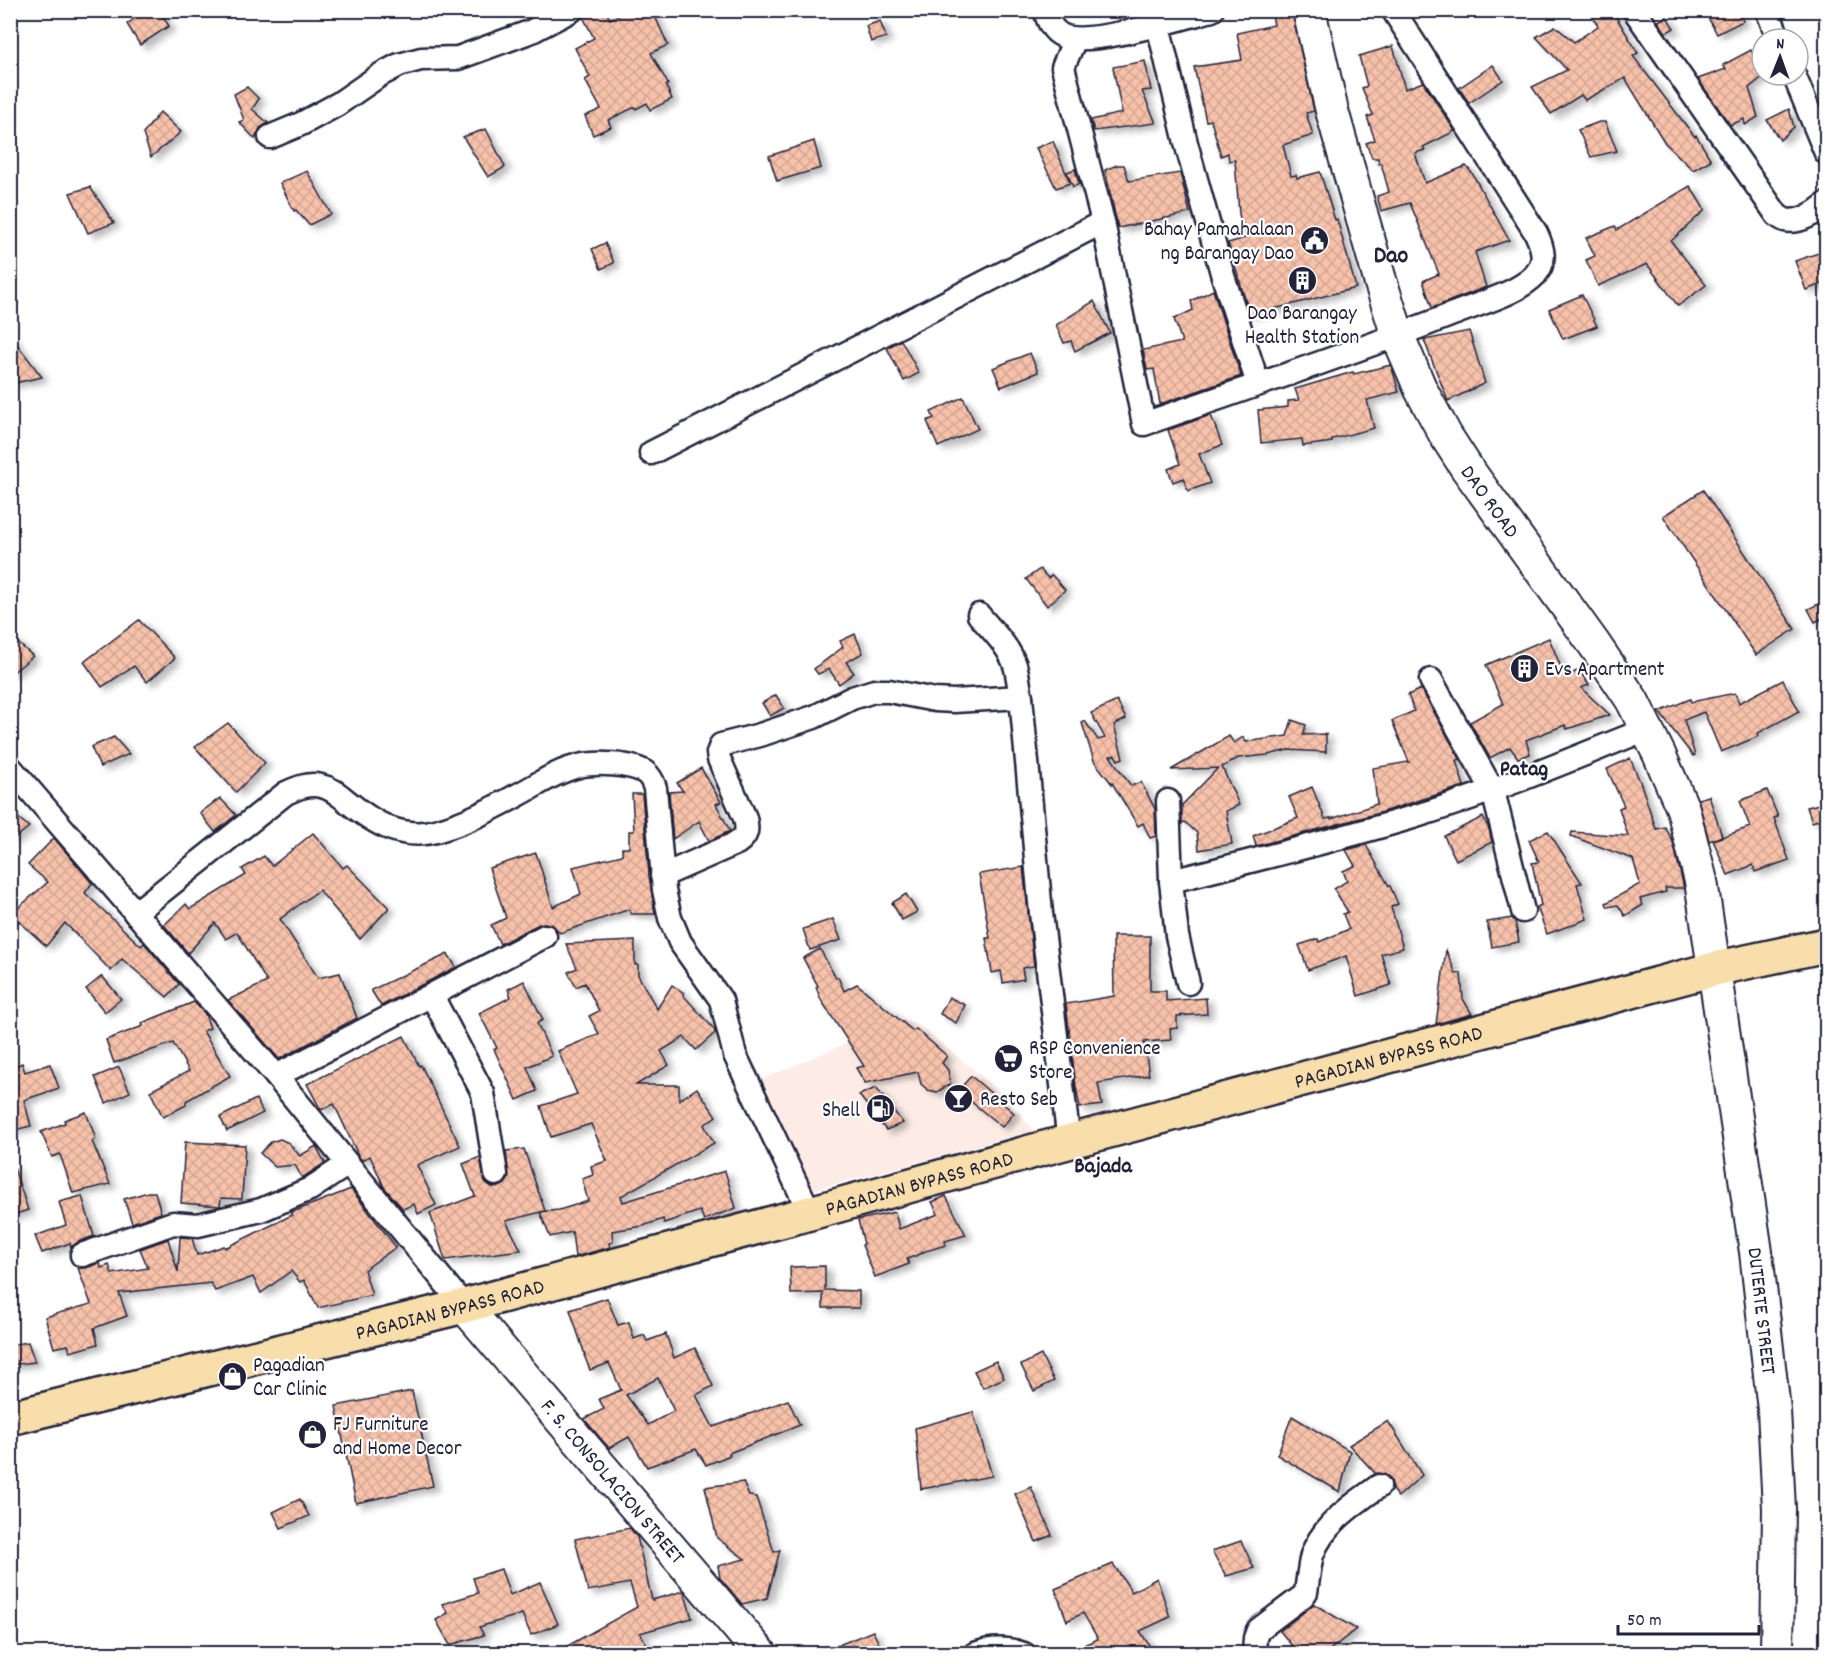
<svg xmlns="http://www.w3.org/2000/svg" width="1837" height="1664" font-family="Dekko,sans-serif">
	<defs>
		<pattern id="building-cross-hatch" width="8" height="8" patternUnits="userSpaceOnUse" patternTransform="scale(1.5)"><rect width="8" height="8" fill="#f7c1aa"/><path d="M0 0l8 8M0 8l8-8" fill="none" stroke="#d3a693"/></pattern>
		<filter id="shadow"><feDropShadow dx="6" dy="4" stdDeviation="3" flood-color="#0004"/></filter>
	</defs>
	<rect width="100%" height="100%" fill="#fff"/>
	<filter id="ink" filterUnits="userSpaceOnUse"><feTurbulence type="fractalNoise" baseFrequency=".0167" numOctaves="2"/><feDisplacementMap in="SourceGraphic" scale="12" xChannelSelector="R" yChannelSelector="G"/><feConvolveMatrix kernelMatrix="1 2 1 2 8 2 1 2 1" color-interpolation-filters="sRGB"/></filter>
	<g filter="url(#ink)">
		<path fill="#fdece6" d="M903,1019L920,1026L997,1089L1034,1131L806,1192L756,1082Z"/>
		<g fill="url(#building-cross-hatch)" stroke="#22223b" stroke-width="1.5" fill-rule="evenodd" filter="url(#shadow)">
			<path d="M147,10H159L169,26L140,45L127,24Z"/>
			<path d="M593,10H605L610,19L630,10H652L668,45L651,53L668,84L666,86L672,99L650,110L647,103L636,109L635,107L608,120L611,127L593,135L585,116L601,109L585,80L590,77L575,48L594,38L583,17Z"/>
			<path d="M1589,10H1612L1638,53L1633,56L1695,137L1696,135L1711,160L1693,170L1665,143L1625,78L1585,100L1581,95L1551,114L1532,87L1567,70L1536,37L1555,26L1574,42L1598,26Z"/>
			<path d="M1704,10H1737L1743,21L1717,34Z"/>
			<path d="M1292,11L1314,111L1306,113L1313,135L1283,145L1291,176L1296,175L1297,178L1320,172L1335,220L1337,219L1356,288L1250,315L1228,243L1245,238L1239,214L1235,160L1229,161L1228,153L1221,156L1211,120L1206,121L1194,67L1242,60L1237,33L1274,25L1272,15Z"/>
			<path d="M1667,17L1674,28L1666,33L1658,21Z"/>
			<path d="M880,21L886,37L871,42L866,26Z"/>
			<path d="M1393,46L1405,89L1423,82L1455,131L1423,147L1425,150L1415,153L1425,183L1466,166L1472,173L1509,240L1475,252L1486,287L1432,308L1423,281L1439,274L1410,203L1381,211L1377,196L1389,192L1381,163L1379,164L1378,158H1372L1366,143L1375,140L1367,117L1373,115L1362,88L1367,86L1359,56Z"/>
			<path d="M1751,50L1762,69V75H1765L1749,88L1758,117L1745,125L1744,119L1730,125L1698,79L1726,69L1723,65Z"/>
			<path d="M1145,61L1151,90L1142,91L1156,123L1094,131L1091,120L1122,113L1113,67Z"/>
			<path d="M1493,65L1503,80L1469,103L1459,88Z"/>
			<path d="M247,87L259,99L252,109L268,123L260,128L255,139L239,122L244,120L234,94Z"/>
			<path d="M1789,109L1794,127L1780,140L1767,120Z"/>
			<path d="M160,112L181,132L151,157L143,134Z"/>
			<path d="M1599,122H1605L1617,151L1591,157L1578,130Z"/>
			<path d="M486,129L505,167L488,177L463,137Z"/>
			<path d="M814,141L821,168L777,181L769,156Z"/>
			<path d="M1053,141L1070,183L1056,188L1036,148Z"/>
			<path d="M1117,165H1124L1129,181L1180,173L1190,213L1118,228L1105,170Z"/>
			<path d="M1075,169L1079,184L1073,187L1067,172Z"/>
			<path d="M307,171L331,214L309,225L296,210L294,211L280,183Z"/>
			<path d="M1690,186L1705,210L1671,241L1706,285L1678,306L1647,264L1598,286L1586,260L1595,256L1586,238L1615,226L1617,230Z"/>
			<path d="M90,187L114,223L88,233L70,193Z"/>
			<path d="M605,243L614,263L601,269L592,249Z"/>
			<path d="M1827,250V282L1806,290L1795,261Z"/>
			<path d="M1213,290L1241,376L1160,404L1154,369L1147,370L1143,350L1182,342L1174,319L1193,310L1191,301Z"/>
			<path d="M1582,295L1597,326L1563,339L1549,309Z"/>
			<path d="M1094,301L1110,333L1075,351L1071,341L1064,343L1056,325Z"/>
			<path d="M1469,331L1485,383L1448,401L1424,340Z"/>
			<path d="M10,335L42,377L10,384Z"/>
			<path d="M901,340L919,373L904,381L887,348Z"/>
			<path d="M1030,353L1038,372L1001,387L993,368Z"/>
			<path d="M1391,365L1399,392L1367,400L1374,428L1332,439V442L1303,446L1302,439L1261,443L1258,410L1288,407V401L1299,400L1295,389L1353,372L1354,374Z"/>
			<path d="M963,397L978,429L938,447L927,421L934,418L931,412Z"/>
			<path d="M1211,415L1222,445L1199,454L1210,483L1188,491L1184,478L1173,482L1168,469L1180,464L1168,430Z"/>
			<path d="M1703,490L1795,629L1756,655L1663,516Z"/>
			<path d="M1040,569L1048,578L1052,575L1065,590L1047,606L1026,579Z"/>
			<path d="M1827,600V616L1815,622L1808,609Z"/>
			<path d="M139,620L175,658L147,682L134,666L102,687L84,662Z"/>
			<path d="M855,634L863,653L846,662L854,673L839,684L829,669L818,674L814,669L843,647L840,641Z"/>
			<path d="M10,636L33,656L10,675Z"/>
			<path d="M1549,638L1565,677L1579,670L1589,685L1581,688L1610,715L1567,729L1565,725L1526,740L1530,754L1518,758L1510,747L1490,758L1470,722L1503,704L1486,665Z"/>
			<path d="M1783,680L1799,711L1758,733L1759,736L1721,752L1704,712L1684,720L1695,755L1693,756L1659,712L1690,699L1691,702L1735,693L1739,703Z"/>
			<path d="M1421,689L1460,759L1456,761L1464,786L1379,813L1256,846L1253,836L1298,818L1289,797L1312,787L1325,819L1331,818V819L1377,804L1373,768L1409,762L1392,721L1414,711L1408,695Z"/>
			<path d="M776,695L784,708L770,716L762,703Z"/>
			<path d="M1117,701L1126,719L1114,725L1123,758L1118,760L1115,755L1110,756L1131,786L1141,782L1155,809L1156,836L1150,838L1143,823L1138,826L1111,781L1112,784L1094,761L1082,723L1085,721L1098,740L1105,738L1091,713Z"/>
			<path d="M1292,720L1306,725L1303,735L1326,734V752L1288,750L1268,755L1238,758L1222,767L1239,805L1226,811L1232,844L1199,850L1197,833L1185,822L1182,823V805L1218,768L1171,770L1229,736L1234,743L1243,737L1246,742L1287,736Z"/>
			<path d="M228,723L265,763L236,792L195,747Z"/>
			<path d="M114,737L129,754L100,767L91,747Z"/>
			<path d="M1630,758L1641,784L1656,829L1665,827L1673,842L1684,888H1665L1666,892L1640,899L1643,905L1625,916L1618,905L1608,907L1606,903L1640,884L1633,859L1571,836L1572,832L1628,836L1619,808L1624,806L1607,769Z"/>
			<path d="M701,768L721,802L716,804L730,831L709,841L699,821L673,839L669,792L683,791L677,783Z"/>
			<path d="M1767,790L1778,817L1774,818L1789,860L1755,872L1753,865L1728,875L1713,840L1750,827L1740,801Z"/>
			<path d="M632,794H642L649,875L655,914H631L630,909L560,933L553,925L545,923L539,924L500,944L491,925L506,918L489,868L536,853L553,907L581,894L573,867L622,855V848H629V831H634Z"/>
			<path d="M1709,796L1722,836L1709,841L1698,799Z"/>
			<path d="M220,798L236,815L215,832L200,813Z"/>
			<path d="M1827,802V817L1812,822L1807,807Z"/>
			<path d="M10,811L29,827L10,842Z"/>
			<path d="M1483,817L1489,829L1492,842L1456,860L1444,836Z"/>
			<path d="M1548,831L1582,883L1577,884L1587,919L1547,934L1537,907L1541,905L1532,863L1539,862L1529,840Z"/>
			<path d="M313,833L343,868L347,865L389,908L360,939L319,890L280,919L318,978L340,973L357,1018L279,1059L228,1000L267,982L237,932L226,939L215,923L188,953L164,925L186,904L190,909L246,875L242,869L264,856L272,866Z"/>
			<path d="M54,838L92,883L85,893L141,946L144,943L179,984L167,997L122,959L111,971L65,923L46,946L11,914L48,882L28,865Z"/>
			<path d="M1366,845L1389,886H1390L1398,904L1391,907L1403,948L1381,954L1391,985L1358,996L1346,956L1308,970L1299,945L1318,939L1319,942L1349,929L1343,914L1348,912L1334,889L1347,881L1343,871L1355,866L1346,850Z"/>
			<path d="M1023,867L1034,966L1022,968L1024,979L1003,983L1001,971L992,973L986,938H990L979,874Z"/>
			<path d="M906,894L917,912L902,920L892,903Z"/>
			<path d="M1512,918L1515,921L1519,942L1492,947L1487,922Z"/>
			<path d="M833,919L841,940L810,950L803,929Z"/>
			<path d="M1113,936H1150V991H1166V1001L1206,998L1207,1014L1177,1016V1028L1170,1029L1171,1040L1144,1042L1149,1075L1098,1083L1102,1105L1080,1108L1076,1087L1066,1004L1114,996Z"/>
			<path d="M635,941V965H638V975L657,1009L672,985L684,993L683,995L714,1029L715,1033L696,1050L684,1037L661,1051L669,1065L636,1085H679V1100L697,1088L716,1116L704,1125L714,1143L621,1196L623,1202L725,1171L736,1208L704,1220L700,1211L664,1223L663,1219L643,1226L612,1231L613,1242L609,1243L610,1247L575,1257L572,1232L550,1237L540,1212L559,1210L588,1201L582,1179L593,1175L591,1166L607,1161L591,1124L551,1137L541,1106L577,1094L558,1051L599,1034L589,1016L599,1011L585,983L576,987L568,972L577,968L566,944Z"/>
			<path d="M820,949L836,978L838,977L844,991L857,984L913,1031L916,1029L947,1056L942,1063L948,1070L950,1084L937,1092L928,1090L921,1084L918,1072L865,1083L856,1068L864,1066L821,1000L816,987L818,986L803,958Z"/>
			<path d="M1446,950L1456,974L1461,973L1463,999L1472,1014L1436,1024Z"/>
			<path d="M448,954L456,967L381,1006L371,990Z"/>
			<path d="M102,976L121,999L105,1012L86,989Z"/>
			<path d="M524,981L543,1020L537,1023L552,1056L527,1067L537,1091L517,1100L494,1049L497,1048L479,1013L511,997L508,989Z"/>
			<path d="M949,997L965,1005L956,1023L940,1014Z"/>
			<path d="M194,1002L205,1014L210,1028L203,1031L230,1076L186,1101V1105L163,1117L150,1091L189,1071L173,1043L114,1063L106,1040L143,1026L142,1023Z"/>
			<path d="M404,1036L419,1066L421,1065L460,1146L417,1165L436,1205L418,1214L414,1204L403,1209L384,1187L370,1156L362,1160L359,1157L334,1104L321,1110L307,1084Z"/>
			<path d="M22,1063L25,1072L50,1064L59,1088L24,1100L31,1126L10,1131V1068Z"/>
			<path d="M119,1067L130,1092L106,1103L95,1077Z"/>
			<path d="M971,1076L1014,1113L1002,1127L958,1091Z"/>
			<path d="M876,1088L903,1123L886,1130L859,1095Z"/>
			<path d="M256,1099L263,1113L227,1131L220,1117Z"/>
			<path d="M86,1112L96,1139L92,1141L110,1184L73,1193L60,1154L52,1157L41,1132L65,1123L64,1120Z"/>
			<path d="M280,1139L289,1143L300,1156L316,1146L325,1163L302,1178L295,1165L275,1167L260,1153L271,1142Z"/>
			<path d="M185,1142L245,1145L242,1199L221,1198L220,1206L181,1203Z"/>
			<path d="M524,1149L545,1211L506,1221L521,1250L445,1260L430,1213L475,1196L463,1164L480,1157L485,1182L492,1187H499L505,1184L509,1178L506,1151Z"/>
			<path d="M13,1165L28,1210L10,1216V1166Z"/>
			<path d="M351,1189L396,1247L364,1270L372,1295L318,1308L304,1280L300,1282L291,1271L261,1293L253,1277L215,1291L211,1283L119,1293L127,1316L94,1328L98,1344L70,1352L68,1345L54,1348L45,1317L91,1304L78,1268H86L100,1263L101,1268L109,1265L112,1274L148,1268L140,1249L168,1239L178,1272L180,1237L192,1238L197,1255L224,1246L225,1248L292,1215L290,1213Z"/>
			<path d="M148,1192H155L161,1213L132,1223L124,1199Z"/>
			<path d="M82,1196L94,1236L78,1242L71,1247L70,1243L42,1253L35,1236L66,1225L59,1202Z"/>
			<path d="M946,1196L966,1235L945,1241L946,1245L922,1252L923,1253L907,1259L909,1264L875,1277L862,1245L864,1244L858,1220L895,1212L899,1229L938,1214L932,1202Z"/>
			<path d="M825,1266V1290L859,1291V1308H823V1293L791,1294L790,1267Z"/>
			<path d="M607,1298L618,1325L629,1322L634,1339L644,1335L647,1341L666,1334L674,1358L695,1348L713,1386L696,1395L713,1427L788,1400L800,1425L729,1453L730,1455L706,1465L696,1449L647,1467L629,1437L609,1448L584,1419L604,1409L599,1399L621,1390L609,1363L590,1370L584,1355H585L570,1310ZM658,1378L674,1411L648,1425L626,1395Z"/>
			<path d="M28,1342L35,1362L10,1365V1345Z"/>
			<path d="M1041,1355L1054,1381L1034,1391L1021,1365Z"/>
			<path d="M996,1361L1004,1378L983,1388L974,1371Z"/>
			<path d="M412,1391L433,1486L356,1503L336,1406Z"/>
			<path d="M973,1412L992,1476L921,1489L915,1428Z"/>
			<path d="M1292,1416L1350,1451L1340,1492L1277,1455Z"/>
			<path d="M1388,1421L1422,1475L1398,1497L1392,1490V1484L1390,1478L1384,1474L1375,1473L1349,1445Z"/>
			<path d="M743,1482L749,1496L756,1497L774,1552L780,1550L767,1598L742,1604L720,1578L718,1566L745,1559L717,1538L705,1487Z"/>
			<path d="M1031,1487L1052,1535L1036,1542L1015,1494Z"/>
			<path d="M300,1499L309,1516L281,1528L273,1512Z"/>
			<path d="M630,1528L637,1537L652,1600L684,1591L692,1618L640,1633L652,1653H555L637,1607L630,1583L588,1591L575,1539Z"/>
			<path d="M1241,1541L1254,1568L1226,1576L1212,1551Z"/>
			<path d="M1113,1564L1132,1592L1157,1578L1170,1617L1140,1631L1154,1653H1064L1098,1639L1083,1613L1067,1621L1055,1589Z"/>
			<path d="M501,1569L510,1595L540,1582L558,1624L531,1635L522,1614L479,1627L484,1635L450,1645L436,1620L448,1613L442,1604L478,1593L473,1578Z"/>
			<path d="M1314,1604L1356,1629L1326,1653H1298L1280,1631Z"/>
			<path d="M873,1631L883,1653H819Z"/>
		</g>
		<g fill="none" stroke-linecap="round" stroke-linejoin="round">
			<defs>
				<g id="street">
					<path d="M1045,10C1048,21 1052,31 1063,36C1089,47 1182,18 1212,10"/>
					<path d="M1634,10L1777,215C1778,216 1784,220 1785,220C1799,224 1817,212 1826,204"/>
					<path d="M1767,10L1779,39"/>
					<path d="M1158,25L1186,143L1222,273L1258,384"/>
					<path d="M1075,39L1063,67L1103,222L1144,424C1247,388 1351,354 1453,314C1477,304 1517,294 1535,275C1547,261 1543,248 1536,233L1393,10"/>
					<path d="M1794,75L1826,153"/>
					<path d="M270,137L301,124L338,104L380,75L399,65L421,59L458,58L532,31L572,10"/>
					<path d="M651,453L1103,222"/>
					<path d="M979,615C992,631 1008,645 1015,665C1018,675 1019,687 1021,697L1041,913L1069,1142"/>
					<path d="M1431,680L1493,791L1523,911"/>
					<path d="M10,767L276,1076L464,1306"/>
					<path d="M1168,801L1171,881L1177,936L1188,983"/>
					<path d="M662,876L737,843C747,836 748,830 745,818L719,759L718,753L721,745L760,735L814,717L852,698L874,691H889L935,700L954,701L1021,697"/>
					<path d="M1171,881C1252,861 1333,841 1413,817C1492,793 1569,760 1647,729"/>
					<path d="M135,913L286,793C297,788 308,783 321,786C332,788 339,795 348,802C375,824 403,841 439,830C467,822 492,809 518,795C537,785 557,771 579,766C594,762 633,763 646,773C651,777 653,782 655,788L664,890L670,918L680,942L721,1000L735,1055L810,1213"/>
					<path d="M432,996L483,1093L496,1174"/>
					<path d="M276,1076L545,936"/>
					<path d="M82,1255L173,1223L198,1225L261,1210L310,1189L348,1164"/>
					<path d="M975,1654C991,1648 1007,1648 1024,1654"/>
					<path d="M1254,1654L1255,1638L1258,1630L1303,1596L1306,1592C1308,1580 1309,1567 1312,1555C1323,1524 1354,1504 1379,1486"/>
				</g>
				<g id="secondary">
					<path id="s1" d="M1309,10L1332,111L1380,280L1398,336L1421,390L1446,436L1466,467L1594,644L1632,700L1659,754L1683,809L1701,881L1756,1252L1774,1410L1779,1509L1777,1654"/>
					<path id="s2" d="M464,1306L761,1654"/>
				</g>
				<g id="highway">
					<path id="s3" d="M10,1418L464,1306L810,1213L1045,1148L1714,969L1826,945"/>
				</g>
			</defs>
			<use href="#street" stroke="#22223b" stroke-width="27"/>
			<use href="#secondary" stroke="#22223b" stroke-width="36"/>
			<use href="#highway" stroke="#22223b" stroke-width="38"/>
			<use href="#street" stroke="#fff" stroke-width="22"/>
			<use href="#secondary" stroke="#fff" stroke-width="32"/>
			<use href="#highway" stroke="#f8deab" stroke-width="33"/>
		</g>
	</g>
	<defs>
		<symbol id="civic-disc" viewBox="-11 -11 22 22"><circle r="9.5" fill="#22223b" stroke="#fff"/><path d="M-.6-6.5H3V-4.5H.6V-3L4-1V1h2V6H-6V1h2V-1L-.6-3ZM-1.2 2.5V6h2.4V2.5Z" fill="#fff"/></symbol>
		<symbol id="building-disc" viewBox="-11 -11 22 22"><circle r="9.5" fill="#22223b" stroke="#fff"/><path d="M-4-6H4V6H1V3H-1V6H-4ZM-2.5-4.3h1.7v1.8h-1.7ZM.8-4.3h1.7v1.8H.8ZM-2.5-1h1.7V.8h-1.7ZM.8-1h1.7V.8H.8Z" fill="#fff"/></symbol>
		<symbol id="supermarket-disc" viewBox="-11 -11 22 22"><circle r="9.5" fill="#22223b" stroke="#fff"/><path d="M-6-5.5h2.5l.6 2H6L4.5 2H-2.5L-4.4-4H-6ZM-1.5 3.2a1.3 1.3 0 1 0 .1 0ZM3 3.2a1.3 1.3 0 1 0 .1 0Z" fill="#fff"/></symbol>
		<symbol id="bar-disc" viewBox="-11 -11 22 22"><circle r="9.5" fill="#22223b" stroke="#fff"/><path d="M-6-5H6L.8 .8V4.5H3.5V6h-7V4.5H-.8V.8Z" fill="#fff"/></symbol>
		<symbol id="fuel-disc" viewBox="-11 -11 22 22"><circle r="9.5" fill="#22223b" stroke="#fff"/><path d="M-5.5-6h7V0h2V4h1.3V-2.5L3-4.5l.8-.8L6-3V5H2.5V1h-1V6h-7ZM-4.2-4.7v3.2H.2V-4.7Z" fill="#fff"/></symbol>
		<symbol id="shop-disc" viewBox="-11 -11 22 22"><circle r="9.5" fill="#22223b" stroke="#fff"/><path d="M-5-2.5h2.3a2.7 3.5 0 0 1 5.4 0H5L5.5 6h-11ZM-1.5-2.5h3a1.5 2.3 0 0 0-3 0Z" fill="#fff"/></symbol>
	</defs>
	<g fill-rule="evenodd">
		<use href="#civic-disc" x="1298" y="224" width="33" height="33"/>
		<use href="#building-disc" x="1286" y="264" width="33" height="33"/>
		<use href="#building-disc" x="1508" y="652" width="33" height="33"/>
		<use href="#supermarket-disc" x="992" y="1042" width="33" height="33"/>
		<use href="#bar-disc" x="942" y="1082" width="33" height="33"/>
		<use href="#fuel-disc" x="864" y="1092" width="33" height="33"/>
		<use href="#shop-disc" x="216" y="1360" width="33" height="33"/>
		<use href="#shop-disc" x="296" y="1418" width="33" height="33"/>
	</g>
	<g text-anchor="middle" stroke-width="4.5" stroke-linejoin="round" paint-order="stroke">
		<g font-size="21" fill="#22223b" stroke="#fff" text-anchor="start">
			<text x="1294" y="235" text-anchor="end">Bahay Pamahalaan<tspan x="1294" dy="24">ng Barangay Dao</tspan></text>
			<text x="1302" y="319" text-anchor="middle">Dao Barangay<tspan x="1302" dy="24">Health Station</tspan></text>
			<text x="1545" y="675">Evs Apartment</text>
			<text x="1029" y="1054">RSP Convenience<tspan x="1029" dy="24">Store</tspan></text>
			<text x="980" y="1105">Resto Seb</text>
			<text x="860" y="1116" text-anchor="end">Shell</text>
			<text x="253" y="1371">Pagadian<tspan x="253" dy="24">Car Clinic</tspan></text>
			<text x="333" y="1430">FJ Furniture<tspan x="333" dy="24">and Home Decor</tspan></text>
		</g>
		<g font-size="21" fill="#22223b" stroke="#fff">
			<text dy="7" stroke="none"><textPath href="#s1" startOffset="528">DAO ROAD</textPath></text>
			<text dy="7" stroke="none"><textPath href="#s3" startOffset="1425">PAGADIAN BYPASS ROAD</textPath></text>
			<text dy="7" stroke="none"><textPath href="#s3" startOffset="939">PAGADIAN BYPASS ROAD</textPath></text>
			<text dy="7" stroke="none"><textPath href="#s3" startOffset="453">PAGADIAN BYPASS ROAD</textPath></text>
			<text dy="7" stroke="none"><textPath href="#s1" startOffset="1401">DUTERTE STREET</textPath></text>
			<text dy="7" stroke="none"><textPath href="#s2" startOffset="230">F. S. CONSOLACION STREET</textPath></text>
		</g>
		<g font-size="22" font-weight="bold" fill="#22223b" stroke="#fff">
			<text x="1524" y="775">Patag</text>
			<text x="1103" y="1172">Bajada</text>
		</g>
		<g font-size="24" font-weight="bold" fill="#22223b" stroke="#fff">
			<text x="1391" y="262">Dao</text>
		</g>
	</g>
	<rect width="1837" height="1664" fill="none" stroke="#fff" stroke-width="36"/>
	<rect x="18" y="18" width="1801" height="1628" fill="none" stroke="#22223b" stroke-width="2" filter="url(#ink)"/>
	<g transform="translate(1780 57) rotate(1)"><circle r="28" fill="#ffffff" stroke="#a7a7b1" stroke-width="1.5"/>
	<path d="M0-4.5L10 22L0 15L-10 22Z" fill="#22223b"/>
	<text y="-9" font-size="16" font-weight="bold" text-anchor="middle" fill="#22223b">N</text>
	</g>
	<path d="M1618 1625v9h141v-9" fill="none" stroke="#22223b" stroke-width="3"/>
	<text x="1627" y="1625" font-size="18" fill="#22223b" stroke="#ffffff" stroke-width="4.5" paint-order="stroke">50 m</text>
</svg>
